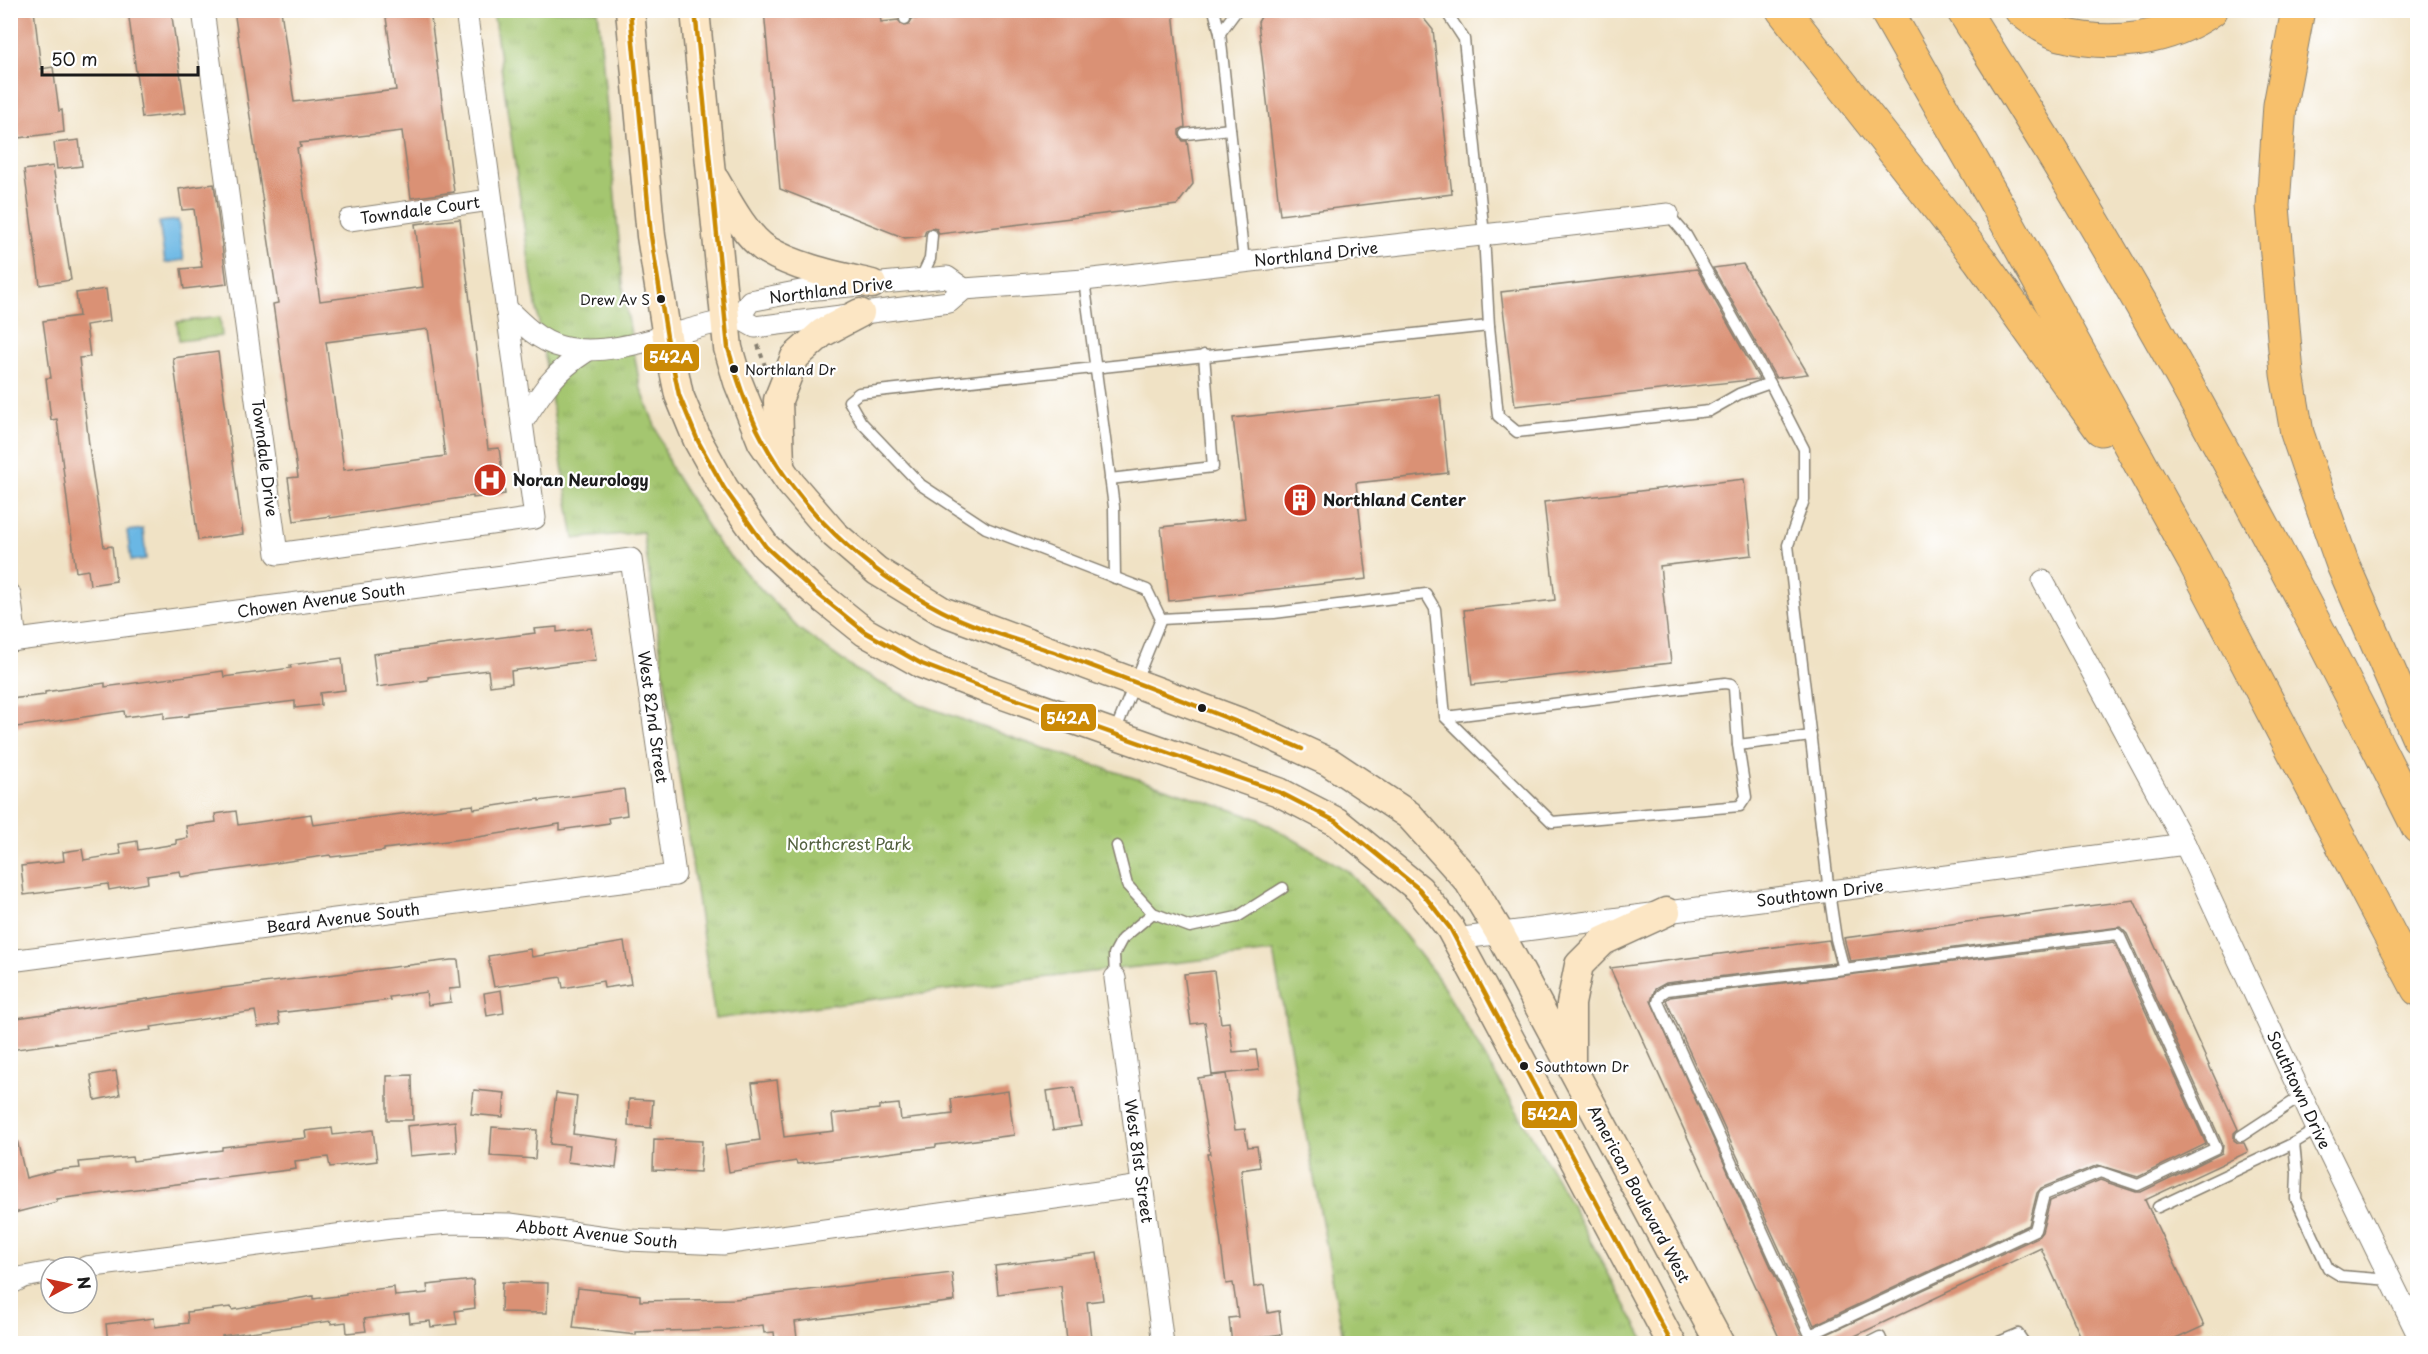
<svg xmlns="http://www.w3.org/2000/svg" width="2428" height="1354" font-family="'Playpen Sans',sans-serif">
	<defs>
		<pattern id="park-tufts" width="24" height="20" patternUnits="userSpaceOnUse" patternTransform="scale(1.5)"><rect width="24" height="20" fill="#a4c670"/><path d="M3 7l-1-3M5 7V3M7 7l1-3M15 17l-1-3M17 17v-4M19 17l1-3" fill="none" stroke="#8daa60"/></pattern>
	</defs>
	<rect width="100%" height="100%" fill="#fff"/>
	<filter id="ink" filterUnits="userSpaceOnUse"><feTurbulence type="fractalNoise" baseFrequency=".0167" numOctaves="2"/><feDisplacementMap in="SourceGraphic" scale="12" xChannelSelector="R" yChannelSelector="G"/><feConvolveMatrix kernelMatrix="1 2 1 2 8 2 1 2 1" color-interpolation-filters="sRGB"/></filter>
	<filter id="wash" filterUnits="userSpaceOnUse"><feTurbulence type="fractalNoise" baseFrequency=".008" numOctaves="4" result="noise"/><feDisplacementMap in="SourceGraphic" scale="24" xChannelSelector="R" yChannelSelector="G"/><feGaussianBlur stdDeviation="1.35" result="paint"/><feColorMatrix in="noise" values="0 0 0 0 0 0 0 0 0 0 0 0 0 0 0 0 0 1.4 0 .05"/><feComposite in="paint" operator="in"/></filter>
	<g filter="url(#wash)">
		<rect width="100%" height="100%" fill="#f0e2c5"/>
		<path fill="#a4c670" stroke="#607146" stroke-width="1.5" d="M220,317L222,336L179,341L177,322Z"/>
		<path fill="url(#park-tufts)" stroke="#607146" stroke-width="1.5" d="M493,11H598L624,295L640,386L671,468L719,545L798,628L856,670L922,705L1016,739L1259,819L1348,871L1400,929L1438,978L1553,1172L1646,1343H1344L1273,952L1082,973L715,1019L643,532L574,539L529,261Z"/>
		<g fill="#6ab7e4" stroke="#436a80" stroke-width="1.5">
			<path d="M178,220L184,260L165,263L159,222Z"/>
			<path d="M143,529L146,559L131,561L127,531Z"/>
		</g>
		<g id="blocks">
			<g fill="#da9175" fill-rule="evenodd">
				<path d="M10,10H34L41,69L53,67L59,111L62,110L64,132L19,138L10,71Z"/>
				<path d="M128,10H171L186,113L142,118Z"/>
				<path d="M234,10H281L294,102L396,90L385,10H430L454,192L411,198L402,131L300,143L301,147L297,148L320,301L423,287L415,224L460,219L488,449L499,448L505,494L473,498V496L330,518V516L294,521L288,478L298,477L273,304L278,303ZM428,329L445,456L344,470L326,342Z"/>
				<path d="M764,10H879L881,22L898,20L904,26L909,25L912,19L988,10H1173L1185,127L1179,130V135L1183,141H1187L1193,184L1177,205L939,234L937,229L932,228L926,230L924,236L905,238L780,189Z"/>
				<path d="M1265,10H1417L1433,30L1452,194L1280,215L1258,22Z"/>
				<path d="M79,140L82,166L57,169L54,143Z"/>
				<path d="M53,166L71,280L40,285L24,170Z"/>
				<path d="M214,184L227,284L184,289L181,269L202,267L194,209L182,210L179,189Z"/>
				<path d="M1743,264L1808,374L1776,378L1713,268Z"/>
				<path d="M1697,269L1759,379L1515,406L1501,292Z"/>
				<path d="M106,289L110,321L86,325L90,357L79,358L91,462L104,547L112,546L116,581L90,585L88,570L76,572L57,419L51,420L46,378H51L43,321L79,316L76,293Z"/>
				<path d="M218,352L243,534L198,540L173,358Z"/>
				<path d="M1440,395L1448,473L1356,483L1367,579L1169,601L1161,527L1245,518L1233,418Z"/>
				<path d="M1744,479L1752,555L1660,566L1671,663L1472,685L1464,610L1555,600L1544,502Z"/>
				<path d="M557,627V632L591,628L596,660L511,671L512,683L490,686L488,670L428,677V680L377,687L373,654L535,633L534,629Z"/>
				<path d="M342,658L345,690L320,693L321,705L295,708V701L189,714V716L164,719V712L125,717L124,711L10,728V699L45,695V692L105,683V687L223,671L224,677L291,668L290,665Z"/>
				<path d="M624,789L627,815L608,818L609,823L560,830V824L478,837L384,849V851L331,857L330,855L181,877L180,871L147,876L148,883L109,890L108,884L24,895L21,866L64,861L63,852L82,849L84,860L121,854L119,844L137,841L138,850L176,844V840L188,838L186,826L216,822L215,814L236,811L238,825L311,814L313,825L473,805L474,809L539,799V801Z"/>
				<path d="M2134,900L2238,1129L2234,1133V1140L2238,1143H2244L2248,1152L2145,1200L2204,1326L2165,1344H2084L2041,1248L1838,1344H1782L1610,968L1829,940L1835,963L1666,983L1655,989L1651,1001L1803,1338L1810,1342L2038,1237L2042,1232L2050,1201L2100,1180L2136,1192H2141L2222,1153L2223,1145L2127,934L2120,927L1850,961L1844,938Z"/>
				<path d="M624,942L631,984L604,988L603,981L563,988L561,977L494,987L488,956L530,949L532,957Z"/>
				<path d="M2114,942L2206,1144L2138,1177L2098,1165L2041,1188L2037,1193L2029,1225L1814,1325L1666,1000L1670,997Z"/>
				<path d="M451,960H458L461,988L449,989L451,1002L428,1005L426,992L389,997L390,1000L278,1013L280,1024L258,1027L255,1011L151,1027L152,1030L10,1050V1019L223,988Z"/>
				<path d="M1214,971L1221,1023L1229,1022L1233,1052L1256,1050L1259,1070L1212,1075L1205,1022L1191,1024L1184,974Z"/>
				<path d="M501,990L504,1013L487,1016L484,993Z"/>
				<path d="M116,1071L120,1095L95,1100L91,1075Z"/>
				<path d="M1226,1074L1235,1130L1245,1129L1248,1147L1257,1146L1260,1167L1241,1170L1254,1287L1264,1285L1268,1313L1279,1311L1282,1334L1261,1337L1262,1344H1232L1229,1318L1238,1317L1233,1283L1226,1284L1216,1205L1207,1154H1210L1198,1078Z"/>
				<path d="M412,1075L413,1120H387V1076Z"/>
				<path d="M777,1080L784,1137L834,1131L832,1114L879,1109V1106L899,1104L901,1120L953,1114L951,1099L1008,1091L1014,1135L936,1145V1147L797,1164L796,1161L729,1172L725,1145L760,1140L752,1083Z"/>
				<path d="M1074,1087L1081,1126L1053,1130L1047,1091Z"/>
				<path d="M474,1090L505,1093L503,1117L471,1114Z"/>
				<path d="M556,1093L577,1096L573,1134L619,1140L616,1168L567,1162L569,1146L550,1144Z"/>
				<path d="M629,1099L653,1100L651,1128L628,1126Z"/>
				<path d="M455,1121L457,1152L410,1156L407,1126Z"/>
				<path d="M492,1127L537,1130L535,1159L490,1156Z"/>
				<path d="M332,1128L333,1135L373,1130L377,1161L330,1167L328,1157L295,1161L296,1169L57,1199V1202L10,1214V1141L17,1140L26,1178L57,1170L80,1168L79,1162L132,1157L133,1161L222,1150V1147L306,1138L305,1131Z"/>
				<path d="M654,1139L702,1141L700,1172L653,1170Z"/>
				<path d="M1097,1253L1103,1300L1087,1302L1091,1338L1067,1341L1061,1286L998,1294L995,1266Z"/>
				<path d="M952,1273L955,1301L795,1322L797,1338L775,1341L774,1332L764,1333L763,1325L728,1329L636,1332V1335L573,1328L578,1288L640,1295V1301L735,1299Z"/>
				<path d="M473,1280L475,1308L455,1311L457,1324L431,1327L430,1321L410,1323L409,1313L364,1319L366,1331L347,1333L346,1322L331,1324V1321L222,1336L223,1344H108L106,1324L154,1318L155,1327L188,1323L187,1312L231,1307L232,1310L313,1296V1299L346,1295V1293L394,1287L395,1296L428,1293L427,1285Z"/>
				<path d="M502,1282L548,1283L547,1313L501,1312Z"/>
			</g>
		</g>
	</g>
	<g filter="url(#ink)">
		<use href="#blocks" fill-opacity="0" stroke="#867f70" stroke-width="1.5"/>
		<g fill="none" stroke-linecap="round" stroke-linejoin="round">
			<defs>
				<g id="service">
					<path d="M905,10V19"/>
					<path d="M1214,10L1220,33"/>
					<path d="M1237,10L1220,33L1244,262"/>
					<path d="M1445,10L1464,39L1484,235L1489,326"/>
					<path d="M1186,134L1230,129"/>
					<path d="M1668,214L1686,235L1770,383"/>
					<path d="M920,280L930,259L932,235"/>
					<path d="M1084,280L1114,507L1115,578"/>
					<path d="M1110,479L1213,467L1204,355"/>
					<path d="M1161,619L1274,613L1426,594L1435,609L1445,717L1552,822L1740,806L1746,797L1738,745L1734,688L1731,684L1725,683L1445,717"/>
					<path d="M1114,734L1161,619L1147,590L986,528L921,485L861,422L849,401L859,393L1489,326L1498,416L1517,432L1709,411L1739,394L1770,383L1804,449V500L1788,545L1829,892L1836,939L1844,969L2117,934L2120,937L2216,1148L2138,1185L2100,1172L2044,1195L2035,1230L1810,1335L1658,1002L1660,995L1667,990L1844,969"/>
					<path d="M1738,745L1811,736"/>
					<path d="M1117,846L1127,885L1153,913L1190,927L1237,917L1283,888"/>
					<path d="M1115,978L1114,954L1122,939L1153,913"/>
					<path d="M2317,1129L2294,1143L2297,1173L2296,1199L2328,1268L2341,1276L2390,1280"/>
					<path d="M2241,1136L2302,1096"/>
					<path d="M2158,1207L2294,1143"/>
					<path d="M1866,1344L1880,1337L1883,1344"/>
					<path d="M1994,1344L2018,1334L2025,1344"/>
				</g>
				<g id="minor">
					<path d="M203,10L277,554L535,518L466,10"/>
					<path d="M349,220L490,200"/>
					<path d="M506,308C522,324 540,342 562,347C615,360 686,326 739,318L755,327L949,302L964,289L1084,280L1668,214"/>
					<path d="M739,318L750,301L806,290L947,277L964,289"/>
					<path d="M522,423C542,391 554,372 587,351"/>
					<path d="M2043,581L2185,844"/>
					<path d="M10,594L16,640"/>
					<path d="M10,641L631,559L675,875L10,961"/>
					<path d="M1455,939L1886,884L2185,844L2317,1129L2418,1335"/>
					<path d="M1115,978L1163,1344"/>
					<path d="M86,1267L391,1228L450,1223L510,1224L628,1240L723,1244L1142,1186"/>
					<path d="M10,1284L24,1277L51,1272"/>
				</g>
				<g id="secondary">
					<path d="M630,10L651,236L667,337L679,395L698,441L724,488L766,547L814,591L865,632L922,664L992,691L1279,792L1337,822L1419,889L1450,928L1486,994L1672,1344"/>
					<path d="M695,10L728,348L738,382L762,442L791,484L834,534L877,571L942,611L1248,725L1329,762L1409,815L1469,882L1499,932L1720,1344"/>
					<path d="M715,180C727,201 746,237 767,250C797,268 838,276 872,284"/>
					<path d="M780,467L778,400L795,357L822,333L860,313"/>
					<path d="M1571,1065V1004L1579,965L1603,941L1666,912"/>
				</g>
				<g id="motorway">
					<path d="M1783,10L1979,259L2101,429"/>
					<path d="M1886,10L1995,201L2194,561L2418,989"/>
					<path d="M1963,10C2000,69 2037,127 2072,186C2197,394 2310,610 2418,827"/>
					<path d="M2021,10C2032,19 2046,30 2060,34C2110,48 2169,40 2211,10"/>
					<path d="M2298,10L2280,105L2273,206L2287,374L2297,433L2317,492L2343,565L2418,737"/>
				</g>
			</defs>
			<use href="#service" stroke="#867f70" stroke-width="13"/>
			<use href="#minor" stroke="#867f70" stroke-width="23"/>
			<use href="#secondary" stroke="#867f70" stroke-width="31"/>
			<use href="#motorway" stroke="#867f70" stroke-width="35"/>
			<path stroke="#867f70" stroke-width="4" stroke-dasharray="4.5 4.5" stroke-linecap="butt" d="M758,345L765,366"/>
			<use href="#service" stroke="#fff" stroke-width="10"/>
			<use href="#minor" stroke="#fff" stroke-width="21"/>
			<use href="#secondary" stroke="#fce6c4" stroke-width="28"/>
			<use href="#motorway" stroke="#f7c06c" stroke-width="33"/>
			<defs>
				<g id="bus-1">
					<path d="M630,10L651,236L667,337L679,395L698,441L724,488L766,547L814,591L865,632L922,664L992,691L1279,792L1337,822L1419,889L1450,928L1672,1344"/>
					<path d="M695,10L728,348C736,376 745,403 757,429C796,508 865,571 942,611C981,631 1024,641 1065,656C1145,686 1224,715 1302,749"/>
				</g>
			</defs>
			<use href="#bus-1" stroke="#fff" stroke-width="9"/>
			<use href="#bus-1" stroke="#cb8a06" stroke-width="4.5"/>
		</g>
	</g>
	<defs>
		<symbol id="hospital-disc" viewBox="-11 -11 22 22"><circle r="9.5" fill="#c8321e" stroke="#fff"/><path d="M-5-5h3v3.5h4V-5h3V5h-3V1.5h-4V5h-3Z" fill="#fff"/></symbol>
		<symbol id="building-disc" viewBox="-11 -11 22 22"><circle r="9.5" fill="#c8321e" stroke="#fff"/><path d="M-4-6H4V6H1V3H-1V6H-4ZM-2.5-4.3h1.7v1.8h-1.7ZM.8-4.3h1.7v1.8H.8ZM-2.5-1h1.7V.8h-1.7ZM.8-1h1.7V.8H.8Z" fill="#fff"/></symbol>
	</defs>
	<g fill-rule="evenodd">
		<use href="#hospital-disc" x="471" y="461" width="38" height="38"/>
		<use href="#building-disc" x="1281" y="481" width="38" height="38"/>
	</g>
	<g fill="#1c1c1c" stroke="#fff" stroke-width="2">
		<circle cx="661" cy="299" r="5"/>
		<circle cx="734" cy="369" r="5"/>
		<circle cx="1202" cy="708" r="5"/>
		<circle cx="1524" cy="1066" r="5"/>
	</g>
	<g text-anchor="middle" stroke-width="4.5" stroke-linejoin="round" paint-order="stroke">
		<g font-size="14" fill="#1c1c1c" stroke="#fff" text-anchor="start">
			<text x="650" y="305" text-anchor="end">Drew Av S</text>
			<text x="745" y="375">Northland Dr</text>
			<text x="1535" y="1072">Southtown Dr</text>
		</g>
		<g font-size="16" fill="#1c1c1c" stroke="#fff">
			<text transform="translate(420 210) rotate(-8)" y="6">Towndale Court</text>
			<text transform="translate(1316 254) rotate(-6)" y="6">Northland Drive</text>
			<text transform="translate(831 290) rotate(-7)" y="6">Northland Drive</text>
			<text transform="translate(265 458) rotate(83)" y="6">Towndale Drive</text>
			<text transform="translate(321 600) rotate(-8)" y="6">Chowen Avenue South</text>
			<text transform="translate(653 717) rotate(82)" y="6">West 82nd Street</text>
			<text transform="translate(1820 893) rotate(-7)" y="6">Southtown Drive</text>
			<text transform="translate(343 918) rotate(-7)" y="6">Beard Avenue South</text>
			<text transform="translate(2299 1090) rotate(65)" y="6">Southtown Drive</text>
			<text transform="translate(1139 1161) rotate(82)" y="6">West 81st Street</text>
			<text transform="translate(1639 1194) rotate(62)" y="6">American Boulevard West</text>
			<text transform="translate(597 1234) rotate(6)" y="6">Abbott Avenue South</text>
		</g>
		<g font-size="16" font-weight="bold" fill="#1c1c1c" stroke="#fff" text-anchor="start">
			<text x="513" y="486">Noran Neurology</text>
			<text x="1323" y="506">Northland Center</text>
		</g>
		<g font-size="16" fill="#52603e" stroke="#fff">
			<text x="849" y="850">Northcrest Park</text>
		</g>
	</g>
	<g stroke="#fff" stroke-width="2">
		<rect x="643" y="343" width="57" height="29" rx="6" fill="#cb8a06"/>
		<rect x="1040" y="703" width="57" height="29" rx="6" fill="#cb8a06"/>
		<rect x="1521" y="1100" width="57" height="29" rx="6" fill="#cb8a06"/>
	</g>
	<g font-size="16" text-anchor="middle" font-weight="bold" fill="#fff">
		<text x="671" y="363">542A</text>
		<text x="1068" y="724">542A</text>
		<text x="1549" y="1120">542A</text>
	</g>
	<rect width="2428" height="1354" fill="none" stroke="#fff" stroke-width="36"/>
	<g transform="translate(69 1285) rotate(82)"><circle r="28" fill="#ffffff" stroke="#a4a4a4" stroke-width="1.5"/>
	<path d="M0-4.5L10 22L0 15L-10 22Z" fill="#c8321e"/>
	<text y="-9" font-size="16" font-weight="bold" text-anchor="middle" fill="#1c1c1c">N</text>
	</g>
	<path d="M42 66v9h156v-9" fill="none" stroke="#1c1c1c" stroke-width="3"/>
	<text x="51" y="66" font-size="18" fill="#1c1c1c" stroke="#ffffff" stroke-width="4.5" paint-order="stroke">50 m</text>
</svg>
